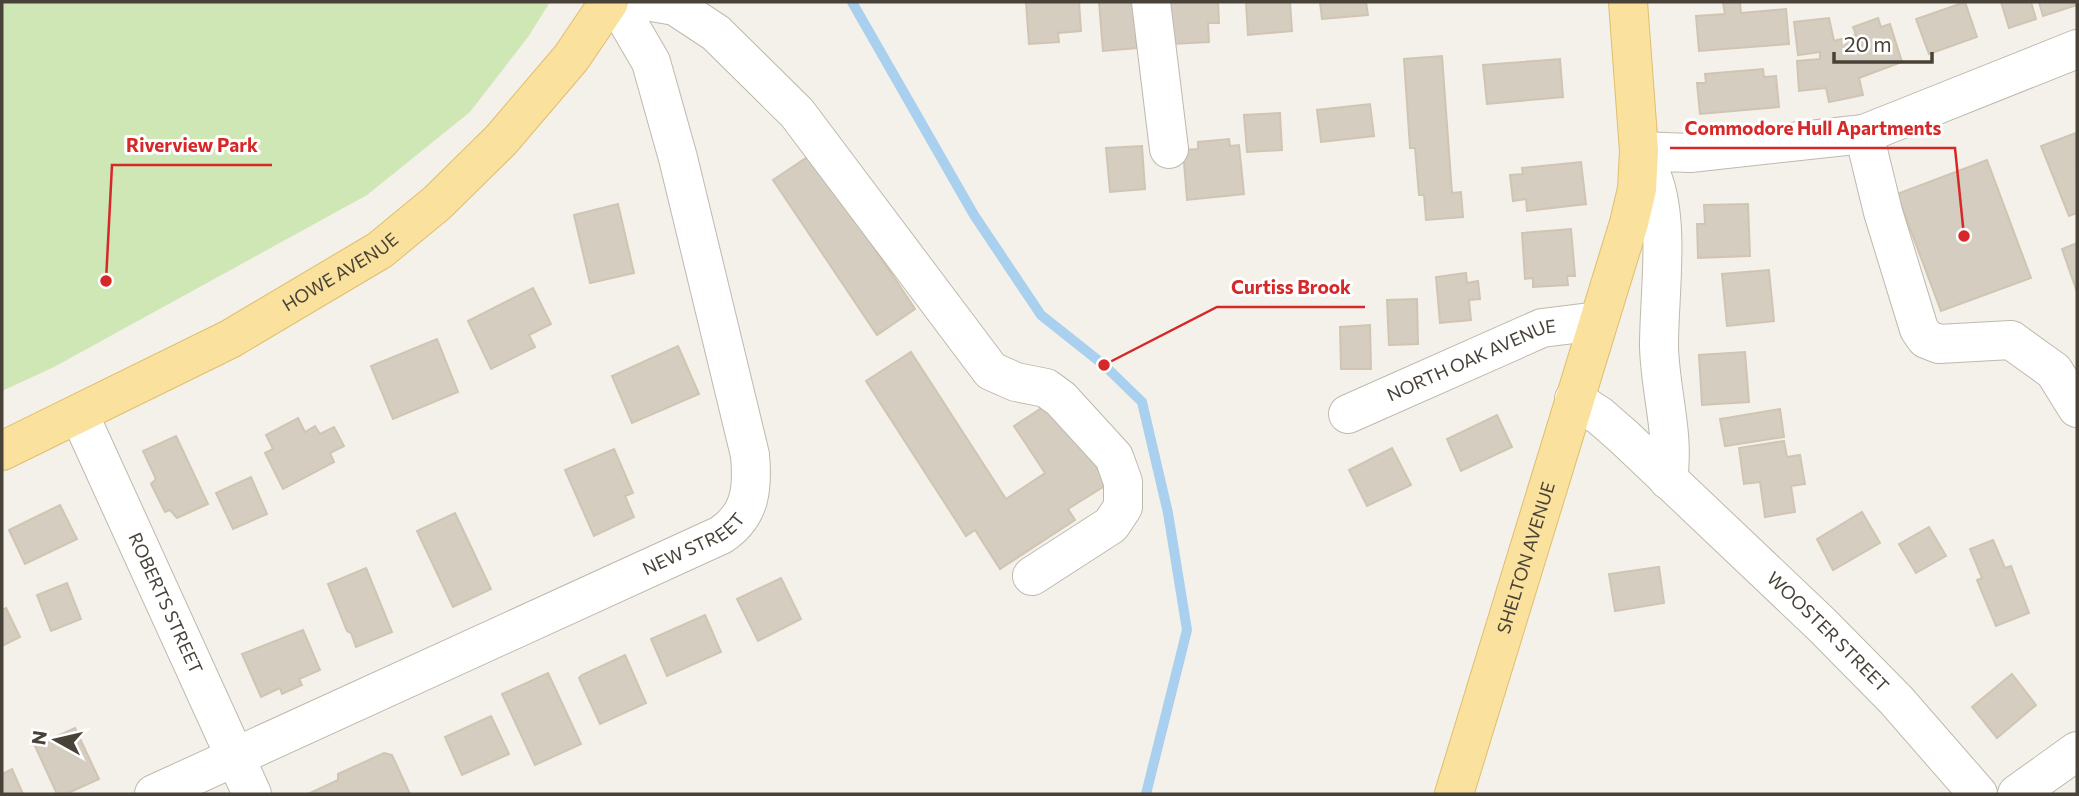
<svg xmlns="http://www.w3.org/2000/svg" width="2079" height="796" font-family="Commissioner,sans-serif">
	<rect width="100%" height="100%" fill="#f4f1ea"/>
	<path fill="#cfe6b5" d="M2,2H550L528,37L470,112L367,195L54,367L2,391Z"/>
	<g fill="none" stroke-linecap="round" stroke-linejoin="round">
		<path stroke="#a9d0ee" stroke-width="10" d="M852,2L974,215L1041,315L1104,365L1142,402L1168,513L1187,630L1146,794"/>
	</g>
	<g fill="#d5cdc0" stroke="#d0c5b3" stroke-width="2">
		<path d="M1026,2H1079L1081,31L1058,33L1059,42L1029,44Z"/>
		<path d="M1099,2H1141L1134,11L1137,48L1103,51Z"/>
		<path d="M1160,2H1218L1219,23H1208L1209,42L1172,44Z"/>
		<path d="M1246,2H1290L1292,31L1248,35Z"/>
		<path d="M1320,2H1366L1368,15L1322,19Z"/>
		<path d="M1740,2L1741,13L1786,9L1789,44L1699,51L1696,16L1725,14L1723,3Z"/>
		<path d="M1965,2L1977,37L1929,54L1916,19Z"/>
		<path d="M2001,2H2031L2036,19L2009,28Z"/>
		<path d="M2039,2H2077V5L2043,16Z"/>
		<path d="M1829,18L1834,41L1856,35L1853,27L1878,18L1881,27L1890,24L1902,62L1859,78L1863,95L1829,102L1826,88L1799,91L1797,61L1820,59V52L1798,55L1794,22Z"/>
		<path d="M1442,56L1452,193L1461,192L1463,217L1426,220L1424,195H1419L1415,148H1410L1404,59Z"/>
		<path d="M1560,59L1563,97L1487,104L1483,65Z"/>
		<path d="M1763,69L1764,77L1776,76L1779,107L1700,114L1697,83H1706L1705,74Z"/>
		<path d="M1370,104L1374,136L1321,142L1317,110Z"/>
		<path d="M1280,113L1282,150L1247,152L1244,115Z"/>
		<path d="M2076,133L2077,213L2069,216L2041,146Z"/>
		<path d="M1229,139L1230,146L1239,145L1244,194L1187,200L1183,150L1198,149V142Z"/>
		<path d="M1142,146L1145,189L1110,192L1106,148Z"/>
		<path d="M812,154L915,309L877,335L773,180Z"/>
		<path d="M1987,160L2031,278L1941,311L1897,194Z"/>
		<path d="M1581,162L1586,204L1527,211L1526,199L1513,201L1510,175L1523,174L1522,168Z"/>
		<path d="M618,204L634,273L590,283L574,215Z"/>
		<path d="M1748,204L1750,256L1698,258L1697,224H1705L1704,205Z"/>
		<path d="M1571,229L1575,276H1567L1568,285L1533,287V278L1525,279L1522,233Z"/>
		<path d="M2077,243V292L2062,249Z"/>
		<path d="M1769,270L1774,321L1727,326L1722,274Z"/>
		<path d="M1466,273L1467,283L1478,281L1480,299L1469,300L1471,320L1440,323L1436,277Z"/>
		<path d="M533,288L551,324L529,335L535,347L491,369L468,321Z"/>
		<path d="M1417,299L1418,344L1389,345L1387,300Z"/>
		<path d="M1370,325L1371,369H1341L1340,327Z"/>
		<path d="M437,339L458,392L393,419L371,366Z"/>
		<path d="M678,346L699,394L632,423L612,376Z"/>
		<path d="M911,352L1006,499L1045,473L1014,426L1054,400L1108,484L1068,509L1075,520L1000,569L975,530L966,536L866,381Z"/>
		<path d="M1745,352L1749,402L1702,405L1699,355Z"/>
		<path d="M1780,409L1784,437L1725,446L1720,419Z"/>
		<path d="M1497,415L1512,447L1461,471L1447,439Z"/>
		<path d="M298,418L305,432L315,426L320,434L334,427L344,446L330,453L334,462L283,489L265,453L273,449L266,435Z"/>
		<path d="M176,436L208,504L177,518L170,510L165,512L151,484L156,479L143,451Z"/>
		<path d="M1784,441L1787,457L1800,455L1805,484L1791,486L1795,512L1765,517L1760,482L1744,484L1739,448Z"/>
		<path d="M1392,448L1411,485L1367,506L1349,470Z"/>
		<path d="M614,449L633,493L625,496L634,517L594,536L565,470Z"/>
		<path d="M251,477L267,514L233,529L216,493Z"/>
		<path d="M60,505L77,539L25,564L9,530Z"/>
		<path d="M1862,512L1880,543L1833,570L1817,539Z"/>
		<path d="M455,513L491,589L453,607L417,531Z"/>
		<path d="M1929,527L1946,556L1916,573L1899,544Z"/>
		<path d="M1993,540L2005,568L2011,566L2029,613L1996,626L1977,580L1982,578L1970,549Z"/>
		<path d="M1659,567L1664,603L1615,611L1609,574Z"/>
		<path d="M366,568L392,632L356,647L351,633L347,631L328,584Z"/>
		<path d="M781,578L801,619L758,641L737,599Z"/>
		<path d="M67,583L81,619L51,631L37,595Z"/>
		<path d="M6,608L20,637L2,646V610Z"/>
		<path d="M705,615L721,652L667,676L651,639Z"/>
		<path d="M303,630L320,670L299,679L302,685L282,694L280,688L261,697L242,654Z"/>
		<path d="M625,655L646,703L600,724L579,678L582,675Z"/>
		<path d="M548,673L581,744L535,765L502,694Z"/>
		<path d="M2012,674L2036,705L1997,738L1972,707Z"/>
		<path d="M491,716L509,754L462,775L445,737Z"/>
		<path d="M75,728L99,779L66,794H57L35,746Z"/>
		<path d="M384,753L392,755L410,794H308L338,780V774Z"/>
		<path d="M12,769L23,794H2V774Z"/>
	</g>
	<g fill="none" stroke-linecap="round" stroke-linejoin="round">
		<defs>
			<g id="minor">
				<path d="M652,2L675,6L716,33L797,113L991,371L1016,382L1046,388L1061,399L1114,457L1123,482V507L1111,525L1032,576"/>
				<path d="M1151,2L1169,149"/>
				<path d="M1864,134L1883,212L1919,329L1926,339L1939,344L2011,340L2054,371L2077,408"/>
				<path id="s1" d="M1574,399L1600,416L1624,437L1822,625L1896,700L1978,794"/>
				<path id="s2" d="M79,414L252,794"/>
				<path id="s3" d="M1348,414L1542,328L1598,321"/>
				<path d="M1668,480C1675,434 1660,392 1659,346C1659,298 1669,230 1655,185C1652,173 1644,162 1639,151L1690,153L1864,134L2077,49"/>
				<path id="s4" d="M154,794L721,535C751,515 753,488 750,455L678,158L651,62L616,2"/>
				<path d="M2017,794L2077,751"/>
			</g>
			<g id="major">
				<path id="s5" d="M2,451L230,339L380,250L437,203L501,140L571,58L609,2"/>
				<path id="s6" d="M1454,794L1629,223L1637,189L1639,151L1628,2"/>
			</g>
		</defs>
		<use href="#minor" stroke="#bfb9ad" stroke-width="40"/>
		<use href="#major" stroke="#dfbf6d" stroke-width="40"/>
		<use href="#minor" stroke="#fff" stroke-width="38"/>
		<use href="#major" stroke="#fae19d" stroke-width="38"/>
	</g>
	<g text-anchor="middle" stroke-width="6" stroke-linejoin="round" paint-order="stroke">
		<g font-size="18" fill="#484238" stroke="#fff">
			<text dy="6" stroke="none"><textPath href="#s5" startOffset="383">HOWE AVENUE</textPath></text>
			<text dy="6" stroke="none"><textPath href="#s3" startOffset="135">NORTH OAK AVENUE</textPath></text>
			<text dy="6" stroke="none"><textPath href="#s4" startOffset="595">NEW STREET</textPath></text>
			<text dy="6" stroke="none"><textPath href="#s6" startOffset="247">SHELTON AVENUE</textPath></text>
			<text dy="6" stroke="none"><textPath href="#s2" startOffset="208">ROBERTS STREET</textPath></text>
			<text dy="6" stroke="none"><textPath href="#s1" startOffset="345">WOOSTER STREET</textPath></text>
		</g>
	</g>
	<path fill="none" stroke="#d62828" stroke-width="2.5" d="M1964 236L1955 148H1670M106 281L112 165H272M1104 365L1217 307H1365"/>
	<g fill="#d62828" stroke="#fff" stroke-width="2.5">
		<circle cx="1964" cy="236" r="7"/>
		<circle cx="106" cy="281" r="7"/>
		<circle cx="1104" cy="365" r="7"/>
	</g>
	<g font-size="19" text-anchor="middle" font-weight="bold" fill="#d62828" stroke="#fff" stroke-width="6" stroke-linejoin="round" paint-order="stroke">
		<text x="1813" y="135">Commodore Hull Apartments</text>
		<text x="192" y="152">Riverview Park</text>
		<text x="1291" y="294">Curtiss Brook</text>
	</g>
	<rect width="2079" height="796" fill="none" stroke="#484238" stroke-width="7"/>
	<g transform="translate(56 740) rotate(278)" stroke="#ffffff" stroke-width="5" paint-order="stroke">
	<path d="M0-5L12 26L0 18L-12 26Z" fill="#484238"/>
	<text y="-10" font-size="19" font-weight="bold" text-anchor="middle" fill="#484238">N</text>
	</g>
	<path d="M1834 52v10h98v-10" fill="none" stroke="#484238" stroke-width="3.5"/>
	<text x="1844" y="52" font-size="21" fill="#484238" stroke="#ffffff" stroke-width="5" paint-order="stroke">20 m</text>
</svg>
